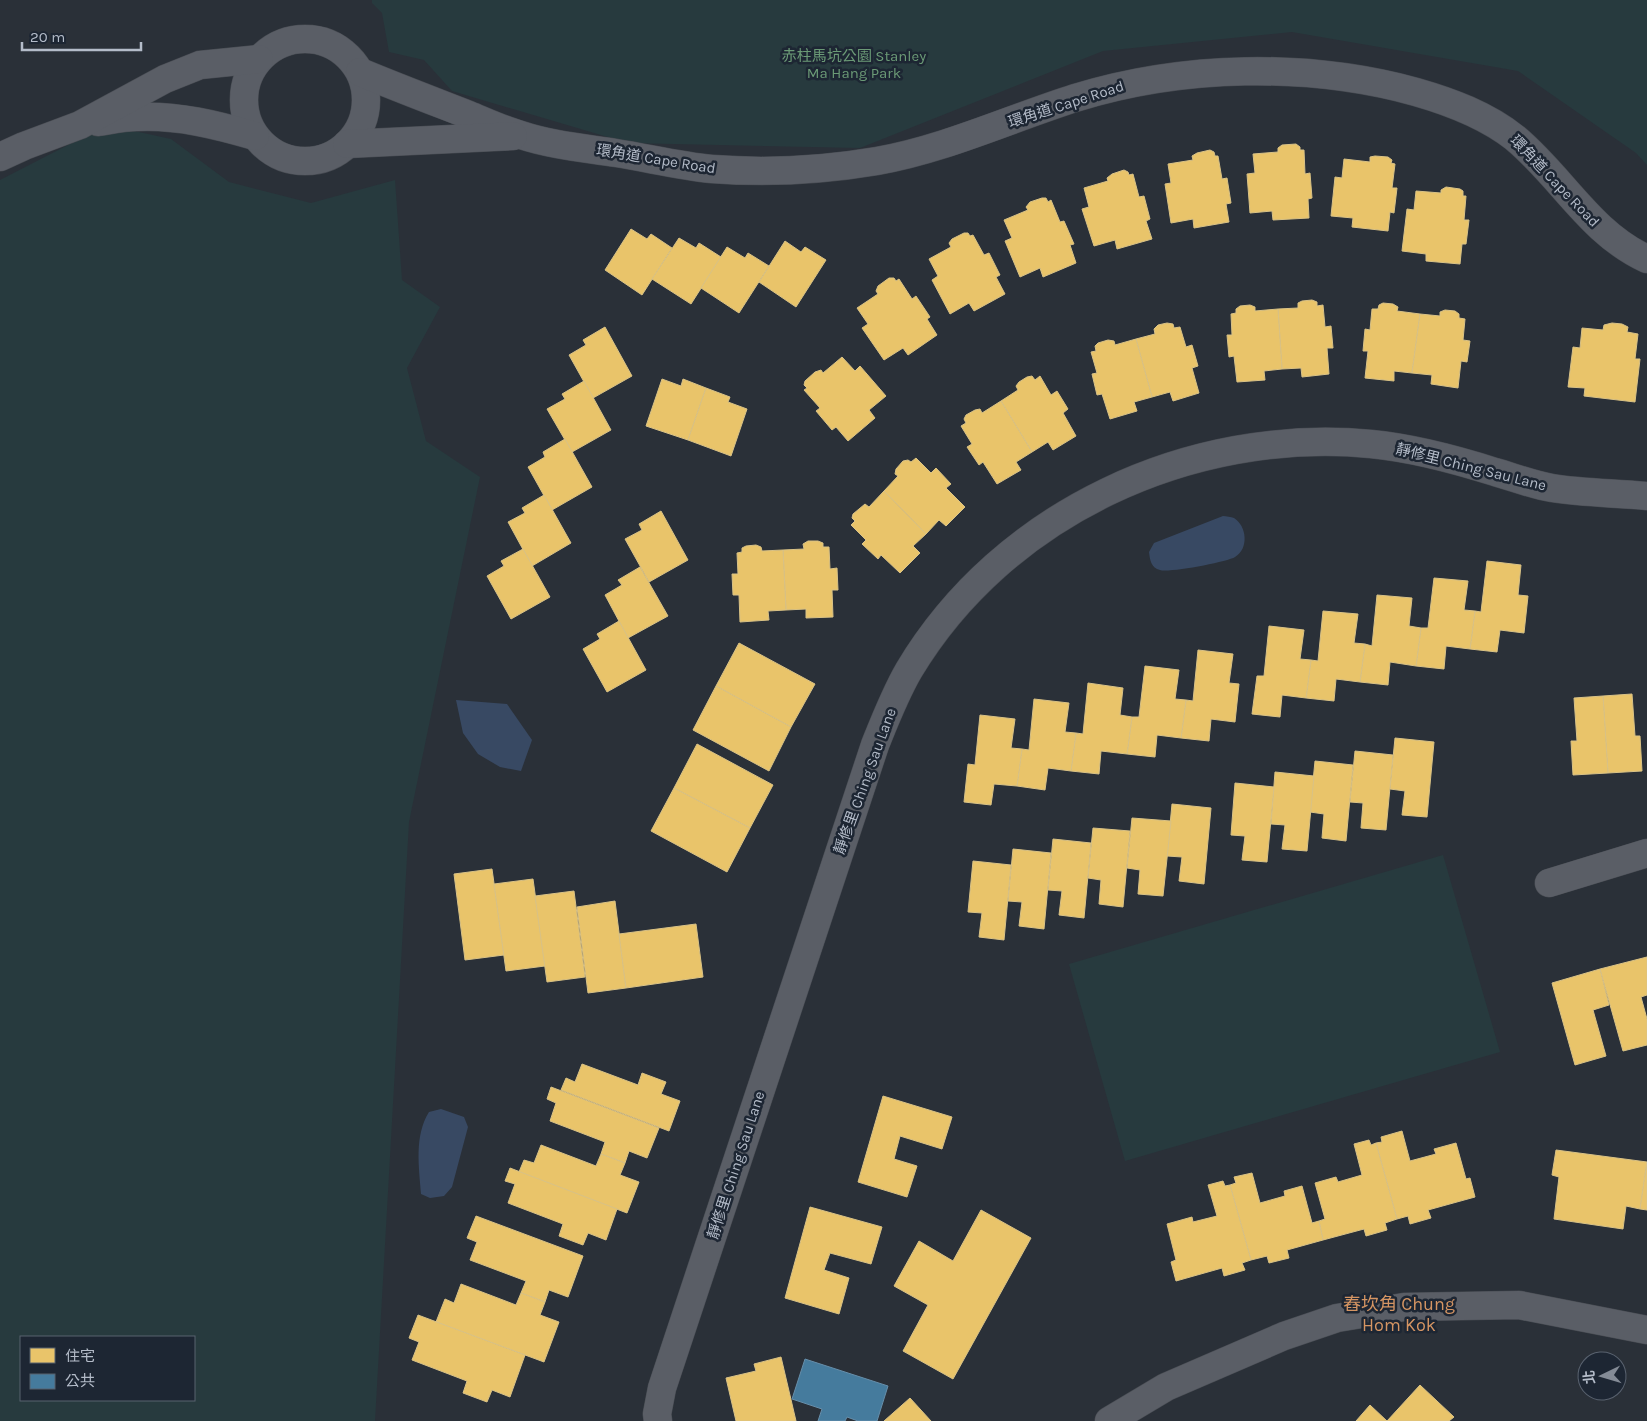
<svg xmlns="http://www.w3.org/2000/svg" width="1647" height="1421" font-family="Karla,'Noto Sans TC',sans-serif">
	<rect width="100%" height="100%" fill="#2a3038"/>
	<g fill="#273a3e" fill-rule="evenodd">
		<path d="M372,0H1647V165L1636,153L1518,71L1292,32L1103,51L860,148L628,143L452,91L424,60L389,52L382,13L372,3Z"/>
		<path d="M107,125L171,139L229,182L311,203L395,180L402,280L440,307L407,368L426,441L480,477L409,822L375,1421H0V180ZM21,1337H194V1400H21Z"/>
		<path d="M1443,855L1500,1052L1125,1161L1069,964Z"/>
	</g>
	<g fill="#384963">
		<path d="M1223,516C1226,516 1231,517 1234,518C1247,526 1249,549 1235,557C1227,562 1169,573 1160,570C1151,568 1150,560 1149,552L1154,543Z"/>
		<path d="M456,700L507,704L532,740L521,771L500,767L478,754L463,733Z"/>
		<path d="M441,1109L464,1117L468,1127L452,1187L444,1196L430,1198L421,1194C419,1167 414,1136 429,1112Z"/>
	</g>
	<g fill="#e9c46a" stroke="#d9c286">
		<path d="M1296,144L1300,147V150H1304L1305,174L1310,173L1312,198L1308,199L1309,218L1273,220L1272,211L1250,213L1247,174L1255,173L1253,154L1278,152V148L1282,145Z"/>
		<path d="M1210,150L1214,152L1215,156H1218L1222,179L1227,178L1231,203L1226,204L1229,222L1194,228L1193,219L1171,223L1165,184L1171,183L1168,164L1193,160L1192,156L1197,153Z"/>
		<path d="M1375,156L1388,157L1392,160L1391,163L1395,164L1392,188H1397L1394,213L1390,212L1388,231L1352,227L1353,218L1331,216L1335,177L1342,178L1344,159L1370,162V157Z"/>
		<path d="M1124,170L1128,172L1129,175L1133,174L1139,197L1144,196L1150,219L1146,221L1152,239L1117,249L1115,240L1094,246L1082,209L1089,207L1084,188L1108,181L1107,178L1112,174Z"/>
		<path d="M1446,187L1460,189L1463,191V196H1466L1464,220H1469L1466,244H1462L1460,264L1426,261V254L1402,251L1407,209L1414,210L1416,191L1441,193V190Z"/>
		<path d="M1042,198H1046L1048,202L1051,200L1060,222L1064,221L1074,244L1070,245L1076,263L1043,277L1040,268L1020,277L1005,241L1012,238L1004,220L1028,210L1026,207L1030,202Z"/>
		<path d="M631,229L647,239L651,234L672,248L642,295L605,270Z"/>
		<path d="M964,233H968L970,236L973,235L984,255L989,253L1000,275L996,277L1005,294L974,311L969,303L950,314L932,280L938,276L929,259L951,247L949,243L952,239Z"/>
		<path d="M679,238L696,248L699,243L721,257L691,304L652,279Z"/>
		<path d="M785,241L801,252L805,247L826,260L796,307L759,282Z"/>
		<path d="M727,247L745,258L748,253L769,266L739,313L701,288Z"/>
		<path d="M889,278H894L896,281L899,279L912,299L916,296L930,317L927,319L937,335L908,355L903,348L884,360L862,328L868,324L857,308L878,294L876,291L878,286Z"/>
		<path d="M1312,300L1317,302V306L1323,305L1325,327L1331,326L1333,348H1327L1329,374L1302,377L1301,368L1282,369L1278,309L1298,308V303L1302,301Z"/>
		<path d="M1383,303L1393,304L1398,307L1397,311L1420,314L1412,373L1394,371V381L1365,378L1368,351H1363L1365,329L1370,330L1372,309H1378L1379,305Z"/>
		<path d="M1250,305L1255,307V311L1278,309L1282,369L1264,371L1265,380L1237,382L1234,356L1229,357L1227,335H1232L1231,314L1236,313V309L1240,306Z"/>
		<path d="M1445,310L1455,311L1459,314V318L1465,319L1463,340L1470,341L1467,362L1461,361L1458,388L1431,384L1432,375L1412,373L1420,314L1440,316V312Z"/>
		<path d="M1167,323L1173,324L1174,328L1180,327L1186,347L1192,345L1198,366L1192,368L1199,393L1173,401L1170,392L1152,397L1136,339L1155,334L1154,329L1158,325Z"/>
		<path d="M1612,323L1622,324L1628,327L1627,332L1638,334L1635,359H1640L1635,402L1584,396L1585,388L1568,387L1573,347L1580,348L1582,328L1603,330L1604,325Z"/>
		<path d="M605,327L632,376L593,398L569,355L586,345L583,340Z"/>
		<path d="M1136,339L1152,397L1134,402L1137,411L1110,419L1102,394L1097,395L1092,374L1097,373L1091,352L1096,351L1095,346L1098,343L1108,340L1114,341L1115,345Z"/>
		<path d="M842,357L855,371L860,366L886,396L869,410L875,418L848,441L836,427L832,430L816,411L820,408L804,390L807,388L804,385L805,381L815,372L821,370L823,373Z"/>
		<path d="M1032,376L1035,380L1040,376L1051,395L1057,391L1068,409L1063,413L1076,436L1053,450L1048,442L1032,452L1001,401L1018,390L1016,386L1019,382L1027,377Z"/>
		<path d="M662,379L681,386L683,379L706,388L688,440L646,426Z"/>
		<path d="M584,381L611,430L572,452L547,409L565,399L562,394Z"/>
		<path d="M706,388L730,397L728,402L747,409L731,456L688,440Z"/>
		<path d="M1001,401L1032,452L1016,462L1021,470L997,484L983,462L979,465L967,447L972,444L961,426L966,423L964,419L966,415L975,410L980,409L982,413Z"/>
		<path d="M565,439L592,487L552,510L528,467L545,457L543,452Z"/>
		<path d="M916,458L931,473L936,468L951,484L946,488L965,507L946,526L939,520L926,534L884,491L898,476L895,474L896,469L903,461L908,460L911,462Z"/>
		<path d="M884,491L926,534L913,546L920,553L900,573L881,555L878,559L862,544L866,540L851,525L855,521L852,518L853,514L865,504L869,507Z"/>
		<path d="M544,495L571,543L532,566L508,522L525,513L522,508Z"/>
		<path d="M661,511L688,560L649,582L625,539L642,530L639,524Z"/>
		<path d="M808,541H818L823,543V547H829L830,569L837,568L838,590H832L833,617L806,618V609L786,610L783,550L804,549L803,544Z"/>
		<path d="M756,545L761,547L762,551L783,550L786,610L768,611L769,620L740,622L739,595H733L732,574H738L737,553L742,552V548L746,546Z"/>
		<path d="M523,549L550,597L511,619L487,576L504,566L501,561Z"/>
		<path d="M1487,561L1521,565L1518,595L1528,596L1524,633L1500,630L1497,652L1470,649L1475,611L1481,612Z"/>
		<path d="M640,567L668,616L628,638L605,595L622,585L618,580Z"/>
		<path d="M1434,578L1468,581L1464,610L1475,611L1470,649L1446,646L1444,669L1416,666L1421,628H1428Z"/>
		<path d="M1377,595L1412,598L1409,626L1421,628L1416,666L1390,662L1388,685L1360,682L1365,644L1372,646Z"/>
		<path d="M1323,611L1358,614L1354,643L1365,644L1360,682L1336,679L1334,701L1306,698L1311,660L1318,661Z"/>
		<path d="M619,621L646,670L607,692L583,649L600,639L597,634Z"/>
		<path d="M1269,626L1304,630L1300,659L1311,660L1306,698L1282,695L1280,717L1252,714L1257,676H1264Z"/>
		<path d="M739,643L815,684L791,727L716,686Z"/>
		<path d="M1198,650L1233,654L1229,683L1239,684L1235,722L1211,719L1209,741L1181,738L1186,700L1193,701Z"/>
		<path d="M1145,666L1179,670L1175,699L1186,700L1181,738L1157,735L1155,757L1127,754L1132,717H1139Z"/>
		<path d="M1088,683L1123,688L1120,715L1132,717L1127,754L1101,751L1099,774L1071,771L1076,733L1083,734Z"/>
		<path d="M716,686L791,727L769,771L693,730Z"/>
		<path d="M1632,694L1635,736H1640L1642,771L1608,773L1603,696Z"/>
		<path d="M1603,696L1608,773L1573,775L1571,741H1577L1574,698Z"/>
		<path d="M1034,699L1069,703L1065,732L1076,733L1071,771L1048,768L1045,790L1017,786L1022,749L1029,750Z"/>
		<path d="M980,715L1015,719L1011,748L1022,749L1017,786L994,784L991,805L964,802L968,764L975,765Z"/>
		<path d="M1395,738L1434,742L1427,817L1402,815L1405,791L1390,789Z"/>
		<path d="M697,744L773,785L750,828L674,788Z"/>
		<path d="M1355,751L1393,755L1386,830L1361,828L1363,803L1350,802Z"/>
		<path d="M1315,761L1353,765L1346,841L1322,838L1324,814L1310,812Z"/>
		<path d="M1275,772L1314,776L1307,851L1282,849L1285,825L1271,824Z"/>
		<path d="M1235,783L1274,787L1267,862L1242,860L1245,836L1231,835Z"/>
		<path d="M674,788L750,828L727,872L651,831Z"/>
		<path d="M1172,804L1211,808L1204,884L1179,881L1182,857L1167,856Z"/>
		<path d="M1132,818L1171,821L1163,896L1138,894L1140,870L1127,868Z"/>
		<path d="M1093,828L1130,831L1123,907L1099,904L1101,880L1088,878Z"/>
		<path d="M1053,839L1091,843L1084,918L1059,915L1062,891L1048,890Z"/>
		<path d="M1013,849L1051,853L1044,929L1019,926L1022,902L1008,901Z"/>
		<path d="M973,861L1011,865L1004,940L979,937L982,913L968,912Z"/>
		<path d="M492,869L504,955L465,960L454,874Z"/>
		<path d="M533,879L545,966L506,971L494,884Z"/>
		<path d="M574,891L585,977L547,982L535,896Z"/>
		<path d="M615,901L626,988L588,993L577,907Z"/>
		<path d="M696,924L703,977L626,988L619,934Z"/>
		<path d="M1647,957V995L1641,997L1647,1019V1045L1623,1051L1600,969Z"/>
		<path d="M1600,969L1609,1005L1593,1010L1606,1056L1575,1065L1552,983Z"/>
		<path d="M582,1064L638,1085L642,1073L666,1082L661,1094L680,1101L669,1131L561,1090L566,1078L575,1082Z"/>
		<path d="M551,1087L659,1128L647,1158L629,1151L625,1163L601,1154L605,1142L550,1121L556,1103L547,1099Z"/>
		<path d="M883,1096L952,1117L942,1149L900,1136L894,1159L917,1166L907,1197L858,1182Z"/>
		<path d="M1402,1131L1410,1161L1436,1154L1434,1149L1456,1143L1466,1179L1470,1178L1475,1197L1428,1210L1431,1218L1410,1224L1408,1216L1397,1219L1376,1143L1382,1142L1381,1137Z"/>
		<path d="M1369,1140L1371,1145L1376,1143L1397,1219L1385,1223L1387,1230L1366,1236L1364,1229L1323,1240L1319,1221L1325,1219L1315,1183L1336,1177L1338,1182L1362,1175L1354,1144Z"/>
		<path d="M541,1145L596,1166L601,1154L625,1163L620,1175L639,1182L627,1213L519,1172L524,1160L534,1163Z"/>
		<path d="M1556,1150L1647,1162L1640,1209L1626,1206L1623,1229L1554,1219L1559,1177L1552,1175Z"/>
		<path d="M1647,1162V1210L1640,1209Z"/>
		<path d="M510,1168L617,1209L606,1240L588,1233L583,1245L559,1236L563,1224L508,1203L515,1184L505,1181Z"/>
		<path d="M1252,1173L1260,1203L1285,1196L1284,1191L1302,1186L1312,1223L1319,1221L1323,1240L1287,1250L1289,1258L1269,1263L1267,1256L1251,1260L1230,1185L1236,1183L1234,1177Z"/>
		<path d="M1223,1181L1225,1186L1230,1185L1251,1260L1242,1263L1245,1270L1224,1276L1222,1268L1176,1281L1171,1262L1176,1260L1167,1224L1192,1217L1193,1222L1217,1216L1208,1185Z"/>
		<path d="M810,1207L882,1227L871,1264L830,1253L824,1270L849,1278L839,1314L785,1298Z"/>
		<path d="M981,1210L1031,1238L953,1379L903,1351L928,1305L894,1286L919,1241L953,1261Z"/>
		<path d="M476,1216L583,1256L568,1297L549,1290L545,1302L521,1293L526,1281L470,1260L477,1242L467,1238Z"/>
		<path d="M461,1284L516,1305L521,1293L545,1302L540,1315L559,1322L544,1362L436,1322L445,1299L454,1303Z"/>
		<path d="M418,1315L525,1355L510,1397L492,1390L487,1402L463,1393L467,1381L412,1360L419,1342L409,1338Z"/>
		<path d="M781,1357L796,1421H736L726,1378L756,1371L754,1364Z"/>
		<path d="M1420,1385L1454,1417L1449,1421H1356L1370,1405L1387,1421Z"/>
		<path d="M910,1398L931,1421H884Z"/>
	</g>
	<path fill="#457b9d" stroke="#668eaa" d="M805,1359L888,1386L877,1421H858L847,1417L845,1421H818L822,1409L792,1399Z"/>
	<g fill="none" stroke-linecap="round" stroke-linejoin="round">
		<defs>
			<g id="minor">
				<circle cx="305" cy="100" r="61"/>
				<path d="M360,72C396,87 433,101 469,115C486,122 503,130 521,135C551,145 584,148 616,153C648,158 680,166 712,169C765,173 824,170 877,161C945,149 1009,119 1075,98C1182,65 1307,62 1416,92C1451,102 1486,115 1515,138C1562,177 1590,233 1647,259"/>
				<path d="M98,122C111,120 124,117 137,117C178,115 217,125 255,136"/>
				<path d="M347,144L513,136"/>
				<path d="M0,157L24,146L80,125L165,79L200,65L259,59"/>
				<path d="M1549,883L1647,853"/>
				<path d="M658,1421L657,1414L662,1388L875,745C885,720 895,694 909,670C1003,513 1190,427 1371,444C1413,448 1454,459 1495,472C1513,477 1533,485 1552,488C1582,493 1616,493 1647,496"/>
				<path d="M1109,1421L1166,1387L1284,1336L1337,1318L1404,1307L1519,1305L1647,1330"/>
			</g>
		</defs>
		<use href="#minor" stroke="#484c53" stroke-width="29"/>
		<use href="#minor" stroke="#5a5e66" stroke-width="28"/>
	</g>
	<g text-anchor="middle" stroke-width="5" stroke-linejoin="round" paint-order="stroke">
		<g font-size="15" fill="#6b9a76" stroke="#1d2633">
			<text x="854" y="61">赤柱馬坑公園 Stanley<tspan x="854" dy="17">Ma Hang Park</tspan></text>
		</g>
		<g font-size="15" fill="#b4bcc9" stroke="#1d2633">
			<text transform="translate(1066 104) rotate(-18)" y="5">環角道 Cape Road</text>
			<text transform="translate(656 159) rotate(9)" y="5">環角道 Cape Road</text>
			<text transform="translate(1555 181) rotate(46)" y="5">環角道 Cape Road</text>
			<text transform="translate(1471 467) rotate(14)" y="5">靜修里 Ching Sau Lane</text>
			<text transform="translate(865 781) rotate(-70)" y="5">靜修里 Ching Sau Lane</text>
			<text transform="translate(736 1165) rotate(-72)" y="5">靜修里 Ching Sau Lane</text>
		</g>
		<g font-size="18" fill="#d59563" stroke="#1d2633">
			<text x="1399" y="1310">舂坎角 Chung<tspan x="1399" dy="21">Hom Kok</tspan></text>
		</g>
	</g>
	<rect x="20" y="1336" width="175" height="65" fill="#1d2633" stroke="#59626f"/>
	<rect x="30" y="1348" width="25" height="15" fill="#e9c46a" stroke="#59626f"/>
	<text x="65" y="1361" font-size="15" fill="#b4bcc9">住宅</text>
	<rect x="30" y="1374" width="25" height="15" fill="#457b9d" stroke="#59626f"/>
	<text x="65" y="1386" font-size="15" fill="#b4bcc9">公共</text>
	<g transform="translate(1602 1376) rotate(265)"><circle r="24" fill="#1d2633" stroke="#59626f"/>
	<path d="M0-4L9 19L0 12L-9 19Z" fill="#848b96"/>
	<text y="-8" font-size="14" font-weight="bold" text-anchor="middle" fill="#b4bcc9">北</text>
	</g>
	<path d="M22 42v8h119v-8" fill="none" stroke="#b4bcc9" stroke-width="2.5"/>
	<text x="30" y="42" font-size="15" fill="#b4bcc9" stroke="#1d2633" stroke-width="4" paint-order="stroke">20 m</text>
</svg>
